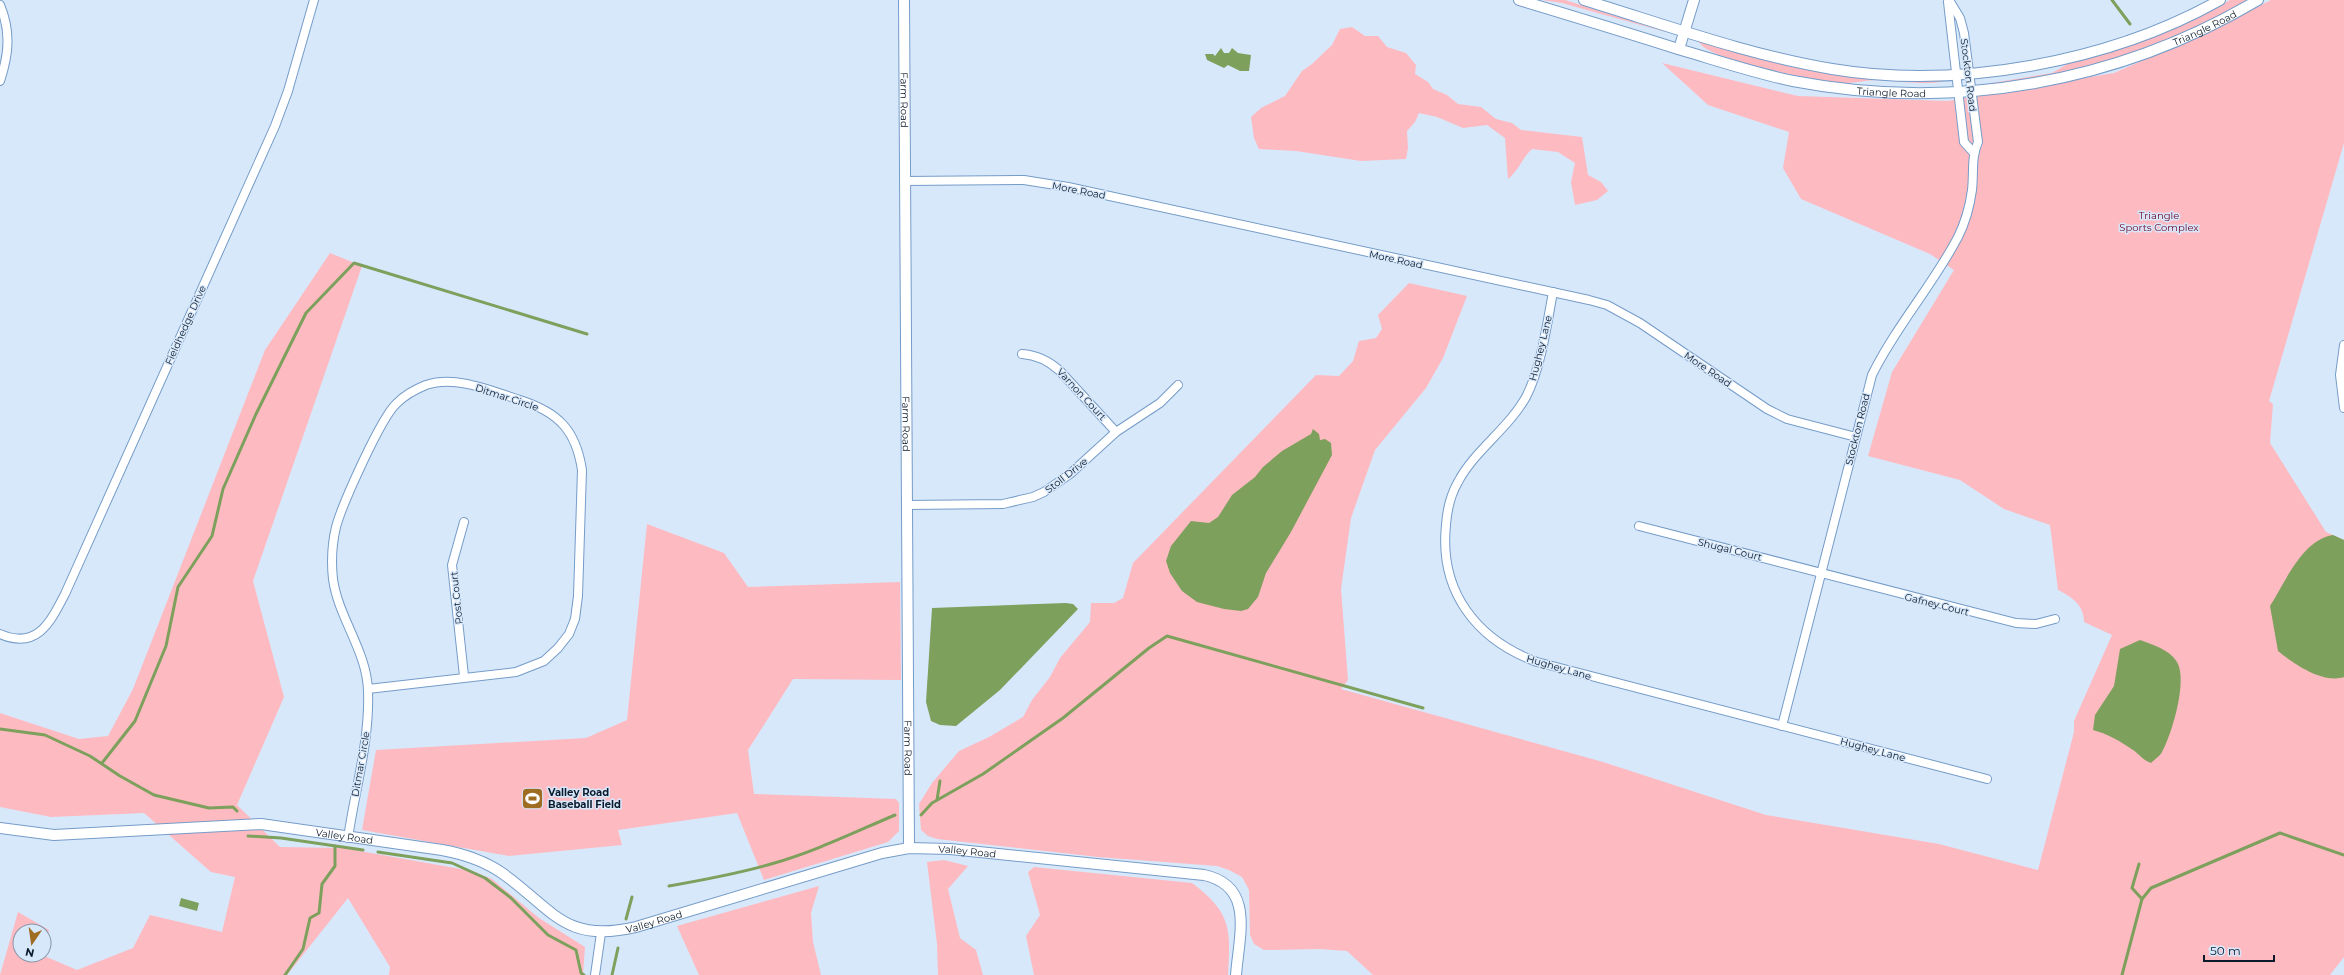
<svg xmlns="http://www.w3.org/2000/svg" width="2344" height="975" font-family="Montserrat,sans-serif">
	<rect width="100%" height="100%" fill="#d8e8fb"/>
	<g fill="#febac1">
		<path d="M1542,0H1565L1669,33L1562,3Z"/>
		<path d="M2230,0H2246C2180,47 2061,80 1980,85L2052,73L2069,63L2143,41L2197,18Z"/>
		<path d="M2271,0H2344V143L2269,401L2273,404L2270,443L2326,532L2344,540V957L2330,975H1373L1347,951L1319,949L1264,950L1254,944L1250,935L1249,890L1242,877L1229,870L1217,866L1098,857L937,839L928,836L921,830L919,804L932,783L959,751L989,737L1023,717L1032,700L1050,677L1060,658L1090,622L1091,603H1114L1123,598L1133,563L1316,375L1339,376L1353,361L1359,341L1376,338L1382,329L1378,315L1409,283L1467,296L1443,358L1426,388L1375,450L1351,518L1341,589L1348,680L1341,689L1603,762L1766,815L1939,844L2038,870L2074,732V721L2112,635L2084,622C2084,605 2072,597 2058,590L2050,525L2004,509L1960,480L1868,456L1892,372L1954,270L1930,254L1801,199L1783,168L1789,132L1708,105L1662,63L1798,96L1948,101L2114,73L2221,26Z"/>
		<path d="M1352,27L1365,36H1378L1387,47L1406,53L1416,65L1415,74L1428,82L1433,89L1447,95L1458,104L1481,107L1496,119L1512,123L1521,130L1582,137L1588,175L1601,182L1608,191L1597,200L1575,205L1571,182L1575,163L1558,152L1532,149C1522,158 1519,170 1508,179L1505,138L1487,125L1463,128L1437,117L1419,113L1415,122L1407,131L1408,148L1406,159L1361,161L1296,151L1259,149L1254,138L1251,117L1261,108L1285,96L1302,71L1312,64L1332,45L1340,29Z"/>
		<path d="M1699,40L1788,66L1837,75L1948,80C1928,87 1896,80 1875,80C1862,81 1850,84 1838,83C1819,81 1697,58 1699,40Z"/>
		<path d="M330,253L362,266L253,581L284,697L237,805L280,847L343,848L472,871L492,879L539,918L585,947L583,975H389L390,967L348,898L287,975H0L18,912L49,930L44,948V931H20V955H42L77,970L133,948L150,915L222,932L235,877L211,872L144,813L51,817L0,807V713L79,739L108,736L133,689L265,350Z"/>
		<path d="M647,524L724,553L748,587L900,582L901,680L793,679L748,750L754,794L896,799L899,803V831L888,842L764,880L737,813L618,830L622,845L509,856L362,830L376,750L586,738L627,720Z"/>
		<path d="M944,860L968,866L948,889L960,938L976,950L983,975H938L937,944L927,862Z"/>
		<path d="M1034,867L1192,883C1231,912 1231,929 1228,975H1034L1026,936L1040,915L1028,872Z"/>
		<path d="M819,886L811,913L813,942L821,975H699L677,926Z"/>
	</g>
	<g fill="#7da05d">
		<path d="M1221,48L1224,53H1229L1232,48L1238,53L1251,55L1249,71H1240L1228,65L1224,68L1207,60L1205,54H1213L1215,56Z"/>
		<path d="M1313,429L1319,434L1320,440L1325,439L1331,443L1332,455L1291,532L1266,573L1258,597L1248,609L1241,611L1224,609L1197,602L1182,591L1170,573L1166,561L1171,546L1191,521L1209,523L1218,517L1232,495L1255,477L1263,467L1282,451L1311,434Z"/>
		<path d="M2333,535L2344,540V677C2323,684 2294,664 2278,651L2270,606C2286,581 2302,540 2333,535Z"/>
		<path d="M1066,603L1073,604L1078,609L1000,690L956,726L940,725L931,721L926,702L932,608Z"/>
		<path d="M2140,640C2153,645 2169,649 2177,662C2188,680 2172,734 2162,752C2160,756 2155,759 2151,763C2143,760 2140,755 2133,750C2120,741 2108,734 2093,730L2095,715L2114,686L2120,649Z"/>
		<path d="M181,898L199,903L197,911L179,906Z"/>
	</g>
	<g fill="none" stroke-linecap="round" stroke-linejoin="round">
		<g stroke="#7da05d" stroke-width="3">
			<path d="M2112,0L2130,24"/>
			<path d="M0,729L45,735L90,756L120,776L154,795L209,808L233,807L237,811"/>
			<path d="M102,763L135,721L166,646L178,587L212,536L223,489L256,414L306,313L354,263L587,334"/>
			<path d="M937,800L940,781"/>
			<path d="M921,815L932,803L983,774L1063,718L1149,648L1167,636L1423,708"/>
			<path d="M248,836L281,838L363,850"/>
			<path d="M378,852L452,863L485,878L511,898L548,935L576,950L581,973L584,975"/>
			<path d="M2139,864L2132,888L2142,899"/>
			<path d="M669,886C703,880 737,874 771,864C814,852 855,832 895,815"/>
			<path d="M626,919L632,897"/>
			<path d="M285,975L303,949L310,918L319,913L322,884L335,866V846"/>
			<path d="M612,975L618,948"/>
			<path d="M2122,975L2142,899L2151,888L2280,833L2344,855"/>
		</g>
		<defs>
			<g id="minor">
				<path d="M1948,2L1964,142L1973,152"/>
				<path d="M0,5C11,31 9,54 0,81"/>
				<path d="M904,181L1024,180L1068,187L1589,300L1607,305L1640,323L1767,409L1787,419L1856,437"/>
				<path d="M1553,292C1547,324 1541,368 1526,397C1508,429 1475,450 1458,482C1450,496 1447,510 1446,525C1439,592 1477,640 1537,662L1987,779"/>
				<path d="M2344,345L2340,375L2344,408"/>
				<path d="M1022,354C1037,355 1049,361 1060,371L1116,432"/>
				<path d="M906,505L1003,504L1033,497L1044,492L1070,474L1116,432L1160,403L1178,385"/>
				<path d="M1639,526L2016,623L2036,624L2055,619"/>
				<path d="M0,634C37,650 50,623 65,594L275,126L288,91L314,0"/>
				<path d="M464,676L452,565L464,522"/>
				<path d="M1782,726L1872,375C1896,326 1933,285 1958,237C1965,223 1970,205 1972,190C1974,173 1971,157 1978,142L1964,33L1960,18L1949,0"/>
				<path d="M348,838C355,790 370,740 368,691C367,651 338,617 333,579C331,561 332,544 336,527C342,505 381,417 397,403C405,395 416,389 426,385C457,375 491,391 520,400C558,412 576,430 582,470L578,596L575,619L569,634L558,648L544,661L516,672L368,689"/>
				<path d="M595,975L601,933"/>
			</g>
			<g id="tertiary">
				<path id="s1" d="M904,0L909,848"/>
				<path id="s2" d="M1519,0C1572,16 1625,32 1678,49C1716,60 1754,73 1793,81C1954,112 2118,83 2258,0"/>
				<path d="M1584,0C1666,25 1748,55 1832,69C1958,90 2110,62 2220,0"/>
				<path d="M1679,49L1694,0"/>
				<path id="s3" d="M0,828L54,835L261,824L442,850C464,854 483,860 502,873C553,909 564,944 636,927L882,853L909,848L950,849L1204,875C1255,886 1239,935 1236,975"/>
			</g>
		</defs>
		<use href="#minor" stroke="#759cc8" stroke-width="10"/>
		<use href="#tertiary" stroke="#759cc8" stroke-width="12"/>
		<use href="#minor" stroke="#fff" stroke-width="8"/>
		<use href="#tertiary" stroke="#fff" stroke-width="10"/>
	</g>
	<defs>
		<symbol id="stadium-square" viewBox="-11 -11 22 22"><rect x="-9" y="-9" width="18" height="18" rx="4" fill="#9f6c23" stroke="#d8e8fb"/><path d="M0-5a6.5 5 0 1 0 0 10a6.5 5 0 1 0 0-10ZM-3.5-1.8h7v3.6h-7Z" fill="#fff"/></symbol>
	</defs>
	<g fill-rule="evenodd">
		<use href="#stadium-square" x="520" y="786" width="25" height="25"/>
	</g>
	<g text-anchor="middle" stroke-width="3" stroke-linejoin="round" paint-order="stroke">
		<g font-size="10" fill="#0c1b2c" stroke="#d8e8fb">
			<text dy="4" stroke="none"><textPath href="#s2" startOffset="708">Triangle Road</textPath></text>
			<text transform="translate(1969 75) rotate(83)" y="4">Stockton Road</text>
			<text dy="4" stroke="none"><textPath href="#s2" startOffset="385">Triangle Road</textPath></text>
			<text dy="4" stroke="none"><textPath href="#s1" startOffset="100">Farm Road</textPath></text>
			<text transform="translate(1079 190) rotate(11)" y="4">More Road</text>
			<text transform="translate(1396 259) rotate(12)" y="4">More Road</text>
			<text transform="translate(185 325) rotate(-66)" y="4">Fieldhedge Drive</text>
			<text transform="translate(1540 348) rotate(-76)" y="4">Hughey Lane</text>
			<text transform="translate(1708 369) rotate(34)" y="4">More Road</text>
			<text transform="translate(1082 394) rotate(47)" y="4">Varnon Court</text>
			<text transform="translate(507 397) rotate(18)" y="4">Ditmar Circle</text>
			<text dy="4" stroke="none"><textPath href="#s1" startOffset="424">Farm Road</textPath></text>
			<text transform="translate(1857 429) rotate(-76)" y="4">Stockton Road</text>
			<text transform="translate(1066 475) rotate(-38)" y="4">Stoll Drive</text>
			<text transform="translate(1730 549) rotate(14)" y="4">Shugal Court</text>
			<text transform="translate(456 598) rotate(-96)" y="4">Post Court</text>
			<text transform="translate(1937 604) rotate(14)" y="4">Gafney Court</text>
			<text transform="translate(1559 667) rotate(16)" y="4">Hughey Lane</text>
			<text dy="4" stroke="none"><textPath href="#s1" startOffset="748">Farm Road</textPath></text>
			<text transform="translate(1873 749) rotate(15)" y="4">Hughey Lane</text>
			<text transform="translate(360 764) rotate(-80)" y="4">Ditmar Circle</text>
			<text dy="4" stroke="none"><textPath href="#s3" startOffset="346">Valley Road</textPath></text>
			<text dy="4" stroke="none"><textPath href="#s3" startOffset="1005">Valley Road</textPath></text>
			<text dy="4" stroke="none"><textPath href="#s3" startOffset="681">Valley Road</textPath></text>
		</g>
		<g font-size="10" fill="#690224" stroke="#d8e8fb">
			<text x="2159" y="219">Triangle<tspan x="2159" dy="12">Sports Complex</tspan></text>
		</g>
		<g font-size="10" font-weight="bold" fill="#0c1b2c" stroke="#d8e8fb" text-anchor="start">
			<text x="548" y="796">Valley Road<tspan x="548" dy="12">Baseball Field</tspan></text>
		</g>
	</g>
	<g transform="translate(32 943) rotate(193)"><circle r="19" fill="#d8e8fb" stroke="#8696a8"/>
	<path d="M0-3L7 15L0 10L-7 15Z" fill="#9f6c23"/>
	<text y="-6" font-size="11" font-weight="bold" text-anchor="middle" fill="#0c1b2c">N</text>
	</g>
	<path d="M2204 955v6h70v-6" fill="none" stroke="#0c1b2c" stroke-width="2"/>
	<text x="2210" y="955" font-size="12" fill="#0c1b2c" stroke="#d8e8fb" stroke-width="3" paint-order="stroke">50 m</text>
</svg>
